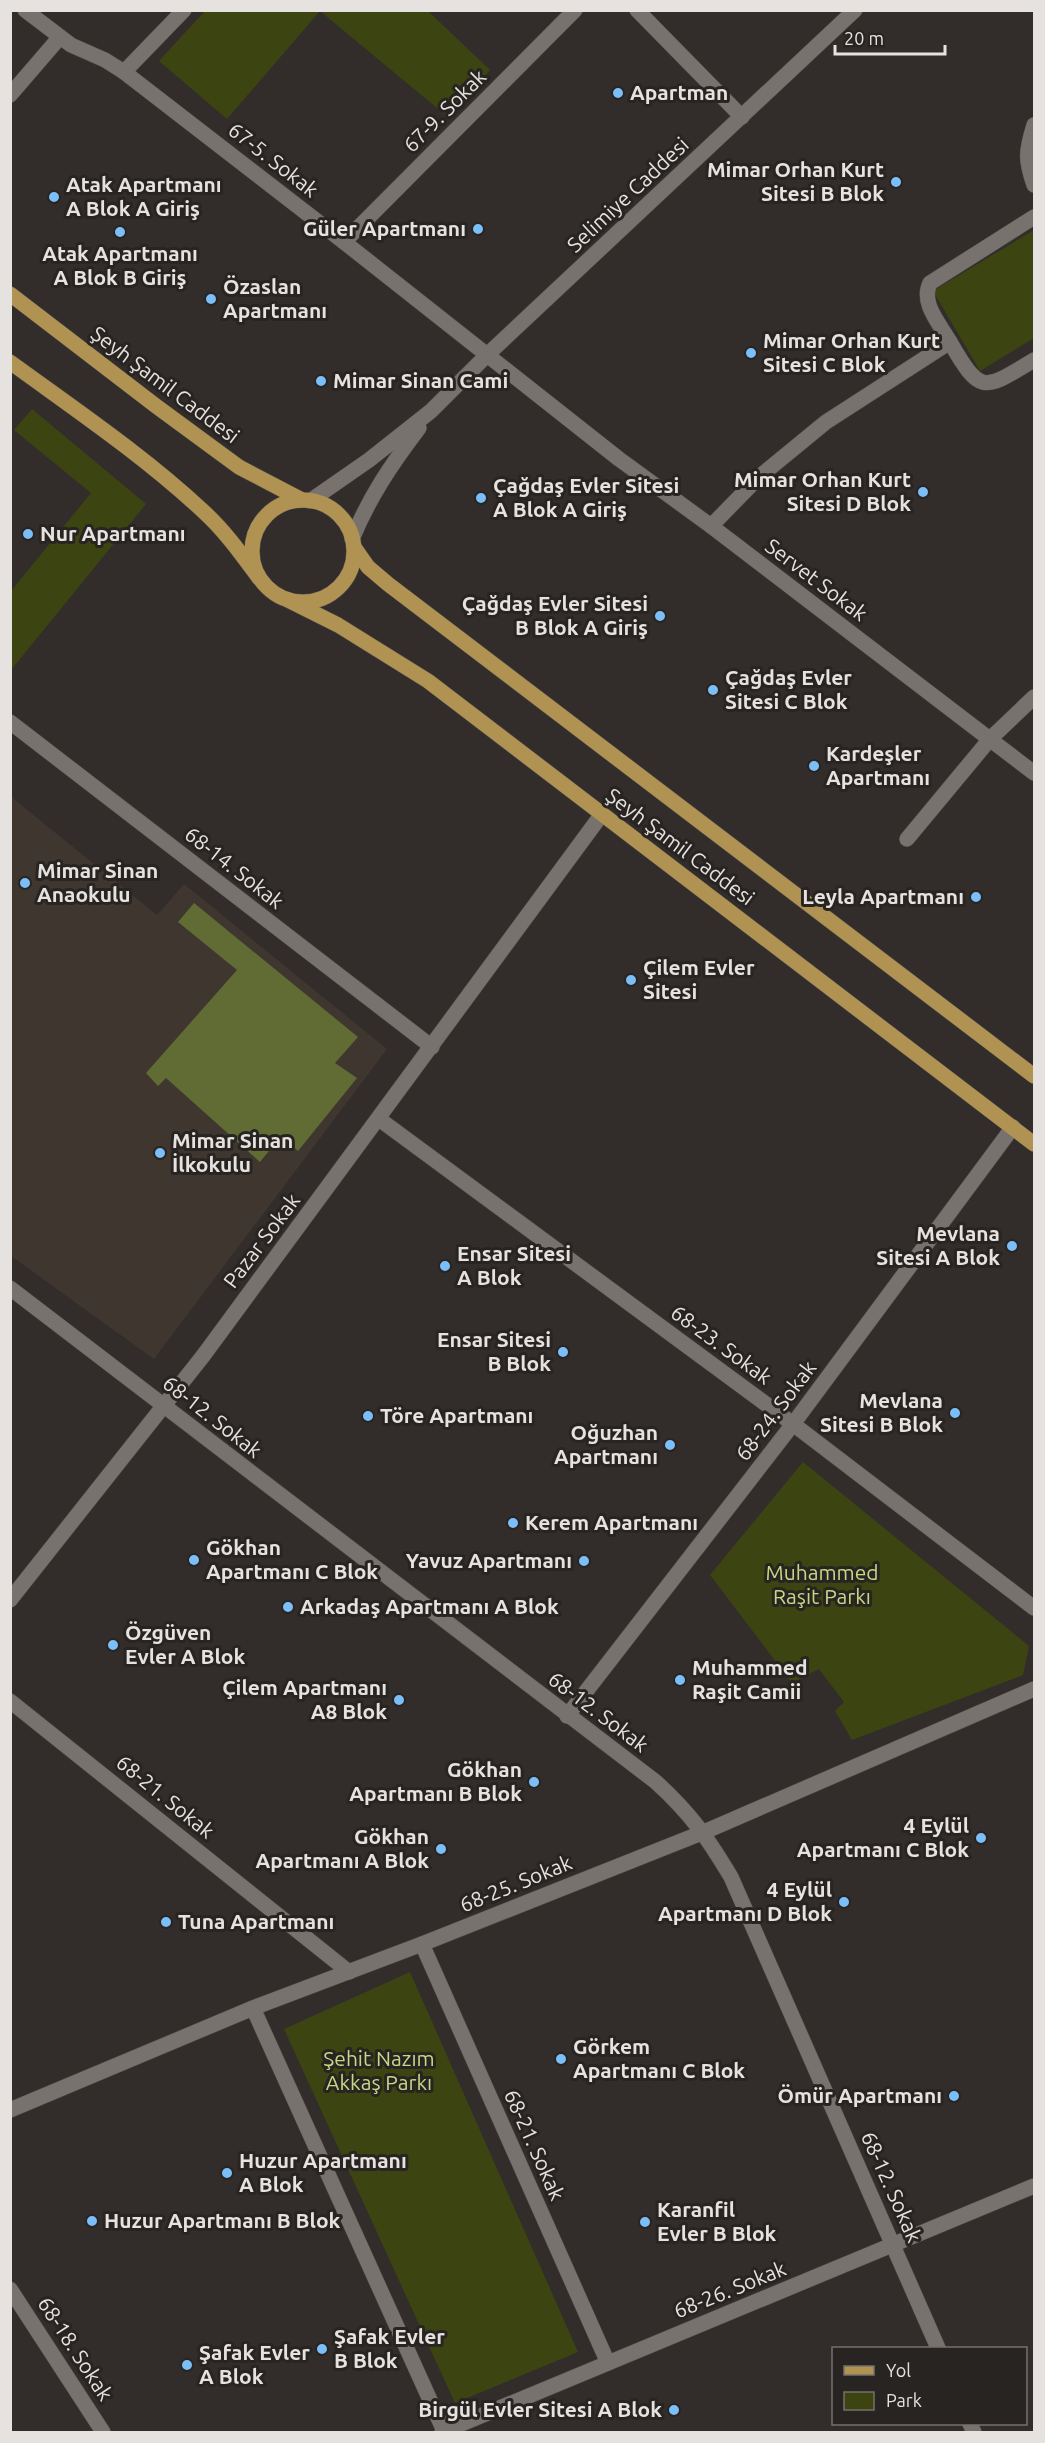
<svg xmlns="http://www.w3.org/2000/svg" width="1045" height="2443" font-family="Ubuntu,sans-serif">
	<rect width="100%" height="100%" fill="#322d2b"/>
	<path fill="#3f3630" d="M10,796L157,915L184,884L387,1049L154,1359L11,1256Z"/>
	<g fill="#3c4511">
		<path d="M427,10L490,70L449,118L320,11L227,119L159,61L205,11Z"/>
		<path d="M1034,230V338L980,371L933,291Z"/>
		<path d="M32,409L146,504L11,670V591L91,493L14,430Z"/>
		<path d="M803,1462L1029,1646L1023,1675L852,1740L835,1711L844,1702L819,1669L792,1683L710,1575Z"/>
		<path d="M410,1972L578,2352L455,2403L284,2029Z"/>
	</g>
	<path fill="#616c34" d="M194,903L358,1037L335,1063L357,1078L298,1151L281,1136L260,1162L166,1078L158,1086L146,1073L237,970L178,922Z"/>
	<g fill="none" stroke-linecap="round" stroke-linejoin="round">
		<defs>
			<g id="lane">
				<path d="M637,10L742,117"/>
				<path d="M1034,125C1026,151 1025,159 1034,185"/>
				<path d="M950,342C981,396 984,390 1034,360"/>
				<path d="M711,526L759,477L826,422L950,342C940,324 920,303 930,283L1034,217"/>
			</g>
			<g id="street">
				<path d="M25,10L71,45L105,60L124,72L344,242L619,459L711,526L1034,773"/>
				<path d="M124,72L184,10"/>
				<path d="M10,95L60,37"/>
				<path d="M344,242L575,10"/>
				<path d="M310,501L369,460L431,411L487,355L855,10"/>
				<path d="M352,539C370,496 391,465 419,428"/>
				<path d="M10,722L432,1047"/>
				<path d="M907,839L990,739L1034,697"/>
				<path d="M379,1119L793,1424L1034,1608"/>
				<path d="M10,1288L656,1782C691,1814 707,1837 731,1877L938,2348"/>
				<path d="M10,1600L203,1356L602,814"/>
				<path d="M10,1701L349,1972"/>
				<path d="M567,1716L793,1424L1013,1127"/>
				<path d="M422,1944L608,2363"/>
				<path d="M253,2008L444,2431"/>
				<path d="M10,2110L253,2008L422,1944L704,1832L1034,1689"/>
				<path d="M10,2289L103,2432"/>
				<path d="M970,2424L974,2432"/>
				<path d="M442,2432L1034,2186"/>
			</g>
			<g id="primary">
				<path d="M10,294L156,406L239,467L302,500"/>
				<path d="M10,362C76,410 144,456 203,511C225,531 242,555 259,578"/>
				<circle cx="303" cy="551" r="51"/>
				<path d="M354,547L368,567L388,584L1034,1076"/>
				<path d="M288,600L338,625L428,681L1034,1144"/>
			</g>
		</defs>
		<use href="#lane" stroke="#4f4b48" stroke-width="16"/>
		<use href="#street" stroke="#4f4b48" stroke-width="16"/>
		<use href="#primary" stroke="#4f4b48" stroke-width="16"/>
		<use href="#lane" stroke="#78726f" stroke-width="15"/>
		<use href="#street" stroke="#78726f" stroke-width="15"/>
		<use href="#primary" stroke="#b09352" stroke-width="15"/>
	</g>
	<g fill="#7bbef8" stroke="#282421" stroke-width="2">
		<circle cx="618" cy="93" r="6"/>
		<circle cx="896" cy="182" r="6"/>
		<circle cx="54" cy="197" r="6"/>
		<circle cx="478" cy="229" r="6"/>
		<circle cx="120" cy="232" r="6"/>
		<circle cx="211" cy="299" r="6"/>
		<circle cx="751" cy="353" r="6"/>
		<circle cx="321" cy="381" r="6"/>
		<circle cx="923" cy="492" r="6"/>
		<circle cx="481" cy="498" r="6"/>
		<circle cx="28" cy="534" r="6"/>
		<circle cx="660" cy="616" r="6"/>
		<circle cx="713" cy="690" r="6"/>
		<circle cx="814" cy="766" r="6"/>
		<circle cx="25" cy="883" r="6"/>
		<circle cx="976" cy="897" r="6"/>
		<circle cx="631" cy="980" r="6"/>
		<circle cx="160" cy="1153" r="6"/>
		<circle cx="1012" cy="1246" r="6"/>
		<circle cx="445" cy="1266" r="6"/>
		<circle cx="563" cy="1352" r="6"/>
		<circle cx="955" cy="1413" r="6"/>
		<circle cx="368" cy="1416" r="6"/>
		<circle cx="670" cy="1445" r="6"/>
		<circle cx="513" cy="1523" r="6"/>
		<circle cx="194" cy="1560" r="6"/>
		<circle cx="584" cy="1561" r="6"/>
		<circle cx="288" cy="1607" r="6"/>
		<circle cx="113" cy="1645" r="6"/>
		<circle cx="680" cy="1680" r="6"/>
		<circle cx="399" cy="1700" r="6"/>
		<circle cx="534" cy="1782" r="6"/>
		<circle cx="981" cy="1838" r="6"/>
		<circle cx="441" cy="1849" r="6"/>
		<circle cx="844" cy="1902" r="6"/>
		<circle cx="166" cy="1922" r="6"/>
		<circle cx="561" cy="2059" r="6"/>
		<circle cx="954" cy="2096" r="6"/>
		<circle cx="227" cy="2173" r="6"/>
		<circle cx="92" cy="2221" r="6"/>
		<circle cx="645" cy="2222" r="6"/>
		<circle cx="322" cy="2349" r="6"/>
		<circle cx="187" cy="2365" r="6"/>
		<circle cx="674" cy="2410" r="6"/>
	</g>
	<g text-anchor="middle" stroke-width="6" stroke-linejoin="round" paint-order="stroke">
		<g font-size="21" font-weight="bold" fill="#e5e2e0" stroke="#282421" text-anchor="start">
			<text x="630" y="100">Apartman</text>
			<text x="884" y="177" text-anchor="end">Mimar Orhan Kurt<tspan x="884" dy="24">Sitesi B Blok</tspan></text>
			<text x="66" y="192">Atak Apartmanı<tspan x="66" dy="24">A Blok A Giriş</tspan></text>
			<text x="466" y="236" text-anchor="end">Güler Apartmanı</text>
			<text x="120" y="261" text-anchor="middle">Atak Apartmanı<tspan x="120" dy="24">A Blok B Giriş</tspan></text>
			<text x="223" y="294">Özaslan<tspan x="223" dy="24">Apartmanı</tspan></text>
			<text x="763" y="348">Mimar Orhan Kurt<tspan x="763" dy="24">Sitesi C Blok</tspan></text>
			<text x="333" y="388">Mimar Sinan Cami</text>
			<text x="911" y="487" text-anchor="end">Mimar Orhan Kurt<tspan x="911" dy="24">Sitesi D Blok</tspan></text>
			<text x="493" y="493">Çağdaş Evler Sitesi<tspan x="493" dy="24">A Blok A Giriş</tspan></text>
			<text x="40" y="541">Nur Apartmanı</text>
			<text x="648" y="611" text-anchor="end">Çağdaş Evler Sitesi<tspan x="648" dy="24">B Blok A Giriş</tspan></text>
			<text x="725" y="685">Çağdaş Evler<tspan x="725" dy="24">Sitesi C Blok</tspan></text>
			<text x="826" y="761">Kardeşler<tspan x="826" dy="24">Apartmanı</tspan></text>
			<text x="37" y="878">Mimar Sinan<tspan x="37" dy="24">Anaokulu</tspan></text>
			<text x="964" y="904" text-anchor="end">Leyla Apartmanı</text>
			<text x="643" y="975">Çilem Evler<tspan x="643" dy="24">Sitesi</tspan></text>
			<text x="172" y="1148">Mimar Sinan<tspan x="172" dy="24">İlkokulu</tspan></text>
			<text x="1000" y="1241" text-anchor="end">Mevlana<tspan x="1000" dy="24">Sitesi A Blok</tspan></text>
			<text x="457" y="1261">Ensar Sitesi<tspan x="457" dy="24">A Blok</tspan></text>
			<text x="551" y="1347" text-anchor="end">Ensar Sitesi<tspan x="551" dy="24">B Blok</tspan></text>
			<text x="943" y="1408" text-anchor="end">Mevlana<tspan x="943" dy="24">Sitesi B Blok</tspan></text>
			<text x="380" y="1423">Töre Apartmanı</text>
			<text x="658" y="1440" text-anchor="end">Oğuzhan<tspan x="658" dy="24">Apartmanı</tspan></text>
			<text x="525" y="1530">Kerem Apartmanı</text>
			<text x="206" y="1555">Gökhan<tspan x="206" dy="24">Apartmanı C Blok</tspan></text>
			<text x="572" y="1568" text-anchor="end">Yavuz Apartmanı</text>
			<text x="300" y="1614">Arkadaş Apartmanı A Blok</text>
			<text x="125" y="1640">Özgüven<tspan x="125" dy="24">Evler A Blok</tspan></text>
			<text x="692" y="1675">Muhammed<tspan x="692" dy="24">Raşit Camii</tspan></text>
			<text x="387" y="1695" text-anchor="end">Çilem Apartmanı<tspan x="387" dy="24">A8 Blok</tspan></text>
			<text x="522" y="1777" text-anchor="end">Gökhan<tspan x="522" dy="24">Apartmanı B Blok</tspan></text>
			<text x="969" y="1833" text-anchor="end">4 Eylül<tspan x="969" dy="24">Apartmanı C Blok</tspan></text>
			<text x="429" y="1844" text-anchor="end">Gökhan<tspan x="429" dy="24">Apartmanı A Blok</tspan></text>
			<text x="832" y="1897" text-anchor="end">4 Eylül<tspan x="832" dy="24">Apartmanı D Blok</tspan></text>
			<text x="178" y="1929">Tuna Apartmanı</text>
			<text x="573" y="2054">Görkem<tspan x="573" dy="24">Apartmanı C Blok</tspan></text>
			<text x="942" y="2103" text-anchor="end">Ömür Apartmanı</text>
			<text x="239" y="2168">Huzur Apartmanı<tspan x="239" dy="24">A Blok</tspan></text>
			<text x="657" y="2217">Karanfil<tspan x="657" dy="24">Evler B Blok</tspan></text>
			<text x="104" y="2228">Huzur Apartmanı B Blok</text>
			<text x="334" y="2344">Şafak Evler<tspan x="334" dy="24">B Blok</tspan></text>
			<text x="199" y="2360">Şafak Evler<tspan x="199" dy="24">A Blok</tspan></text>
			<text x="662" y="2417" text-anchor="end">Birgül Evler Sitesi A Blok</text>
		</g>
		<g font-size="21" fill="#e5e2e0" stroke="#282421">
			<text transform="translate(445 111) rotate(-45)" y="7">67-9. Sokak</text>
			<text transform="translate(273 160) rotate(38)" y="7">67-5. Sokak</text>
			<text transform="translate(628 195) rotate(-43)" y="7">Selimiye Caddesi</text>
			<text transform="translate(165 385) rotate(37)" y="7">Şeyh Şamil Caddesi</text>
			<text transform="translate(816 580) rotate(37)" y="7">Servet Sokak</text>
			<text transform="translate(680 847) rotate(37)" y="7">Şeyh Şamil Caddesi</text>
			<text transform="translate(234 868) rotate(38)" y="7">68-14. Sokak</text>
			<text transform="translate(262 1241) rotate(-53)" y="7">Pazar Sokak</text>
			<text transform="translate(721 1345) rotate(36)" y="7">68-23. Sokak</text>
			<text transform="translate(776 1411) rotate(-53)" y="7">68-24. Sokak</text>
			<text transform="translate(212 1417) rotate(38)" y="7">68-12. Sokak</text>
			<text transform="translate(598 1712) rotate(37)" y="7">68-12. Sokak</text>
			<text transform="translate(165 1797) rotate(39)" y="7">68-21. Sokak</text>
			<text transform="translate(516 1884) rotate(-22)" y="7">68-25. Sokak</text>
			<text transform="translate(534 2145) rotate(66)" y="7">68-21. Sokak</text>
			<text transform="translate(891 2187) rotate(66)" y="7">68-12. Sokak</text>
			<text transform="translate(730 2290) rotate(-22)" y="7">68-26. Sokak</text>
			<text transform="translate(75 2349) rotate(57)" y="7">68-18. Sokak</text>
		</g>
		<g font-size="21" fill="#c7d884" stroke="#282421">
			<text x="822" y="1580">Muhammed<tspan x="822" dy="24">Raşit Parkı</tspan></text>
			<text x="379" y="2066">Şehit Nazım<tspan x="379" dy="24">Akkaş Parkı</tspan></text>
		</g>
	</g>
	<rect width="1045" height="2443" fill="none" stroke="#e5e2e0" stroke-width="24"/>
	<rect x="832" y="2347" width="195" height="78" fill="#282421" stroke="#74706d" stroke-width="1.5"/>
	<rect x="844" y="2366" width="30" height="9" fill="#b09352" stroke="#74706d" stroke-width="1.5"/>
	<text x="886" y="2377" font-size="18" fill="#e5e2e0">Yol</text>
	<rect x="844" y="2392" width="30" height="18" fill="#3c4511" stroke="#74706d" stroke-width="1.5"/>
	<text x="886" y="2407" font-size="18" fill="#e5e2e0">Park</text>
	<path d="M835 45v9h110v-9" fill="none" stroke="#e5e2e0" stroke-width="3"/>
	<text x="844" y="45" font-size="18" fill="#e5e2e0" stroke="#282421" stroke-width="4.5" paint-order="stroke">20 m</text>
</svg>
